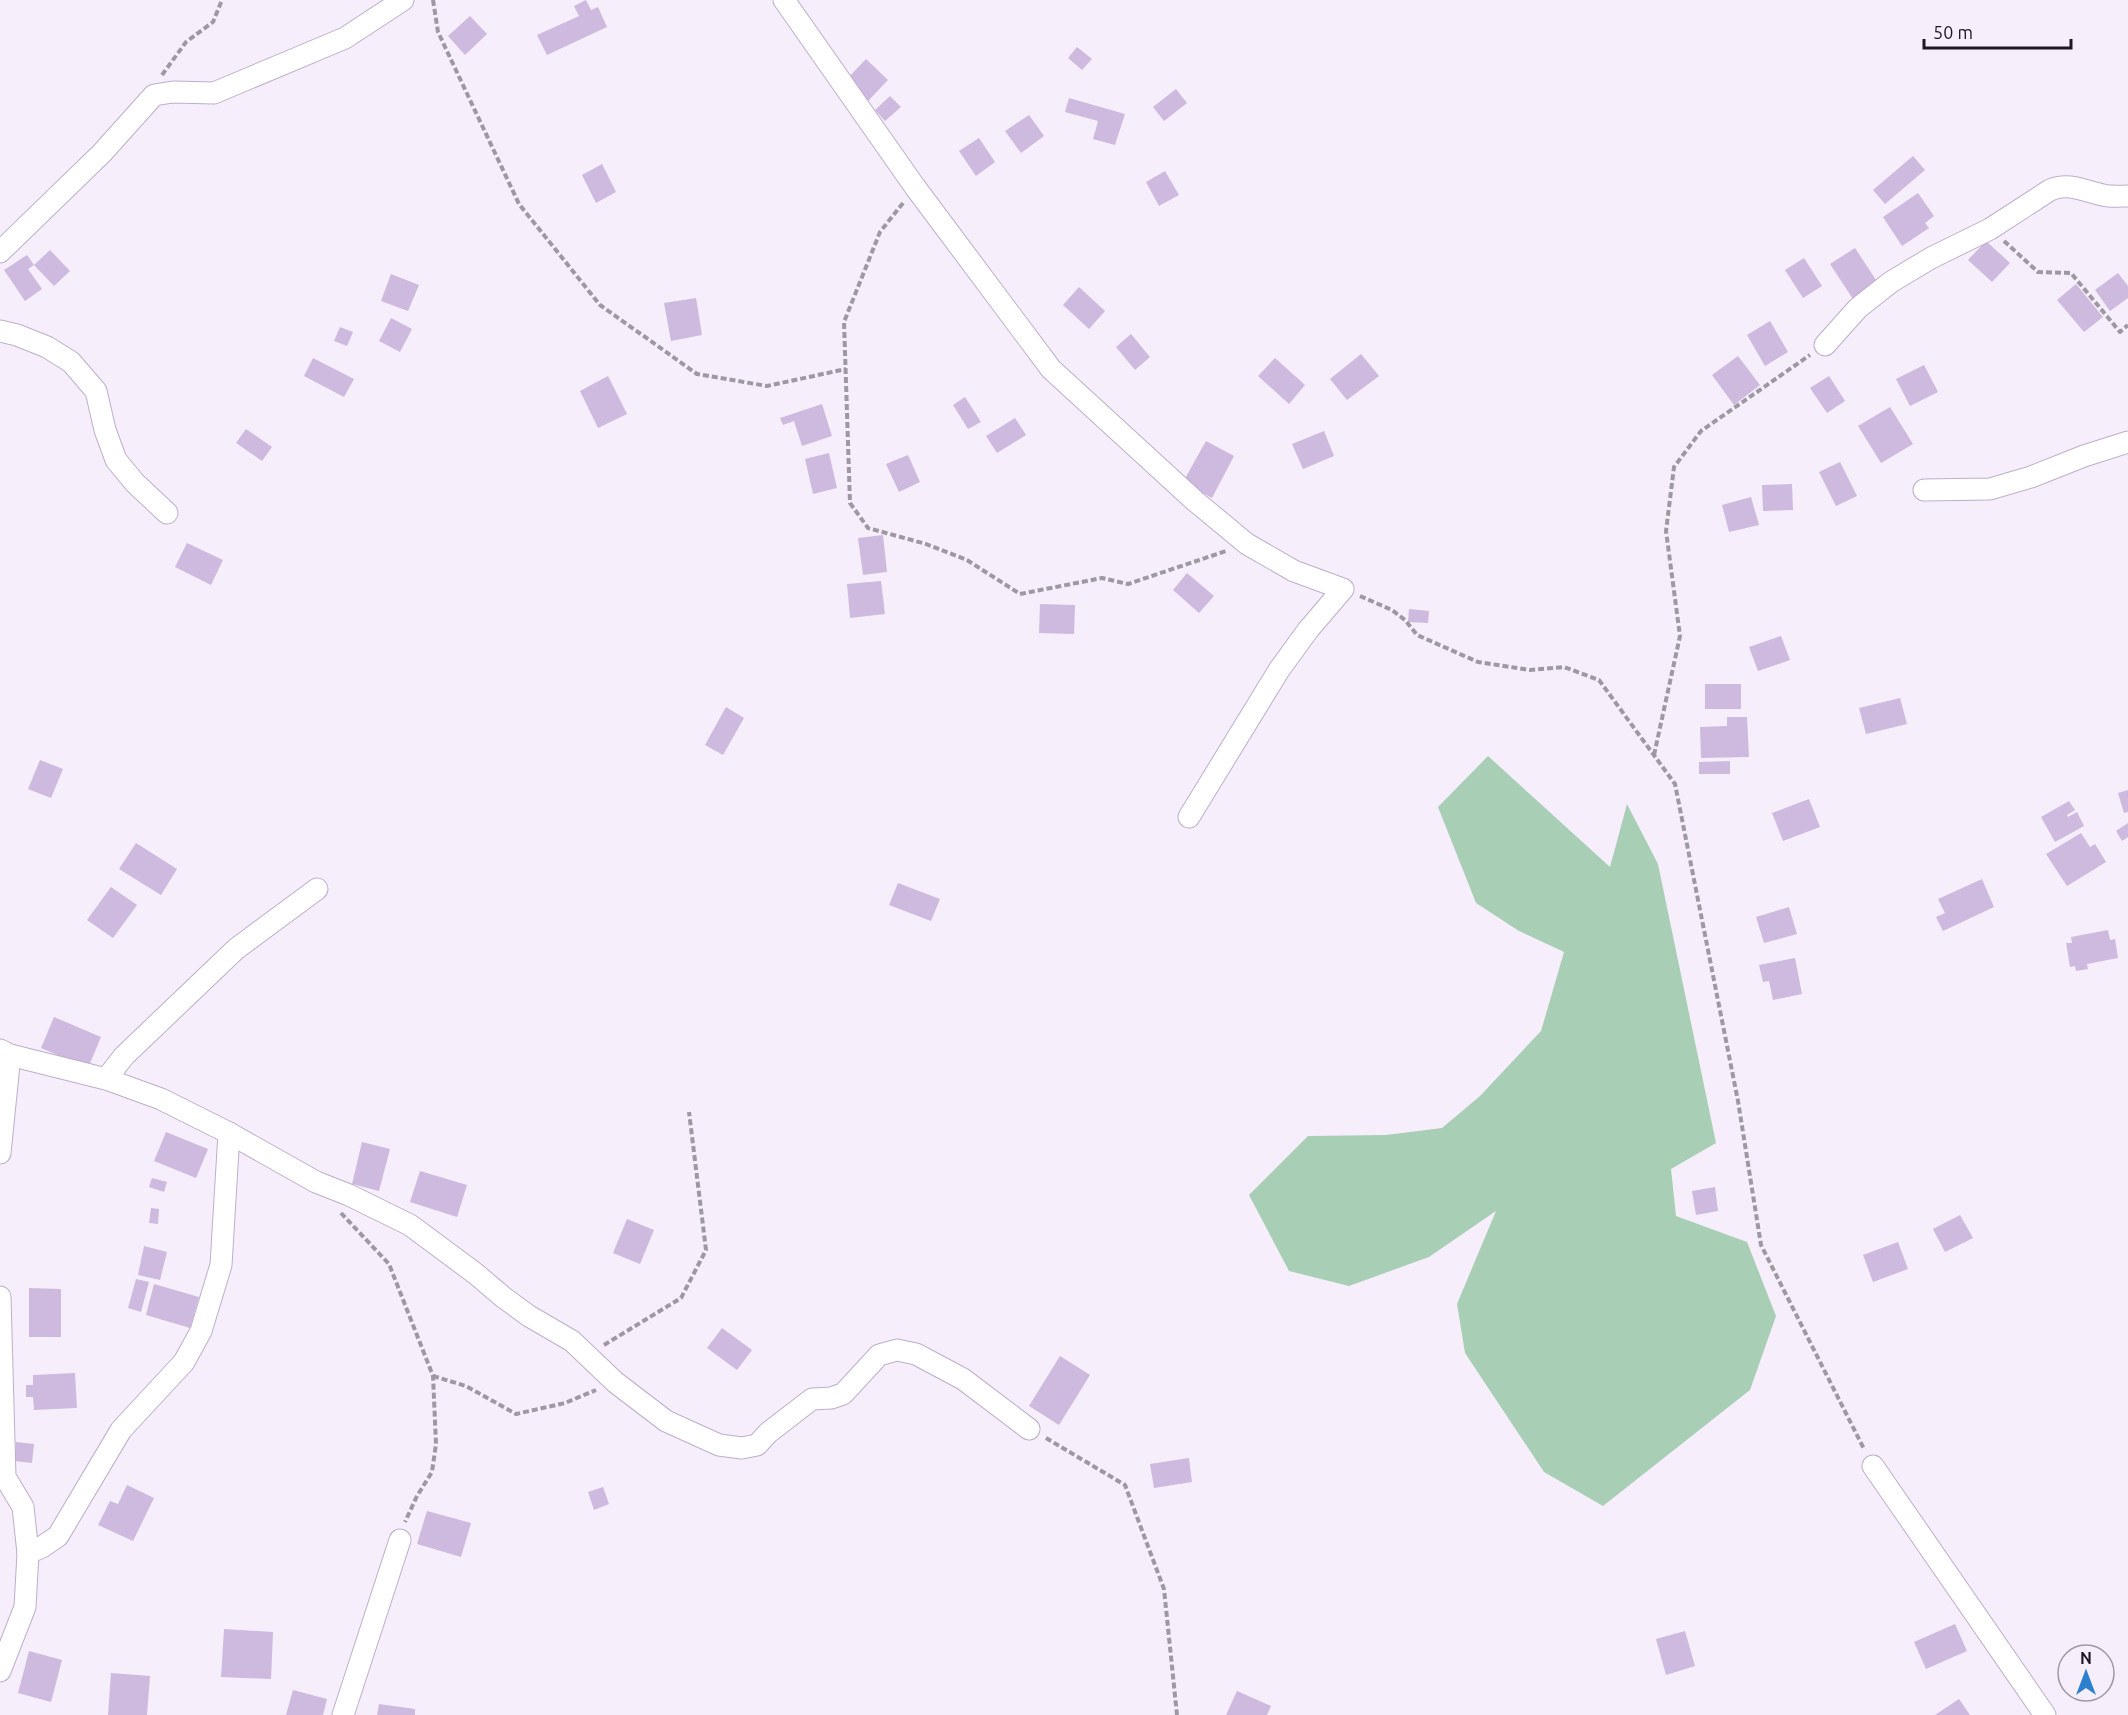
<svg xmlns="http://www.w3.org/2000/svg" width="2128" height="1715" font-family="Ubuntu,sans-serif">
	<rect width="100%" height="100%" fill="#f6effb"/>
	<path fill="#a8ceb6" d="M1488,756L1610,867L1627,804L1658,864L1716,1143L1671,1169L1676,1216L1747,1242L1776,1316L1750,1390L1603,1506L1544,1472L1465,1353L1457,1304L1496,1211L1429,1257L1349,1286L1289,1271L1249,1195L1308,1136L1386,1135L1442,1128L1480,1096L1541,1031L1564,952L1519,931L1476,903L1438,807Z"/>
	<g fill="#ceb9df">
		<path d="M586,0L591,10L598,7L607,27L547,55L537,35L579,16L574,6Z"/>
		<path d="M470,16L487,34L465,55L448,36Z"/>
		<path d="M1077,47L1092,59L1082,70L1068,58Z"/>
		<path d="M866,59L888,80L868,101L846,80Z"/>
		<path d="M1176,89L1187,103L1164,121L1153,107Z"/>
		<path d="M890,96L901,107L885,121L875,110Z"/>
		<path d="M1069,98L1125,114L1115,145L1093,139L1098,121L1065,112Z"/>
		<path d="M1029,115L1044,136L1021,153L1005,131Z"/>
		<path d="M979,138L995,162L976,176L959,151Z"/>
		<path d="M1913,156L1925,170L1885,204L1873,190Z"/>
		<path d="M602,164L616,192L596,203L582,175Z"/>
		<path d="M1165,171L1179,195L1159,206L1146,182Z"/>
		<path d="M1918,193L1934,216L1925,223L1929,228L1902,246L1883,217Z"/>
		<path d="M1986,241L2010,263L1992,282L1968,260Z"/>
		<path d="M1855,248L1878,283L1853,299L1830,264Z"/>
		<path d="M50,250L70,271L54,286L34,265L28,269L42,289L25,301L4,270L27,255L34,265Z"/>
		<path d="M1804,258L1822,286L1803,298L1785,270Z"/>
		<path d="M2118,273L2128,286V298L2110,311L2095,290Z"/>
		<path d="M391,274L419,285L408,311L381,301Z"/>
		<path d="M2076,284L2103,317L2084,332L2057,300Z"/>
		<path d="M1079,287L1105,311L1089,329L1063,305Z"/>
		<path d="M696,298L702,335L671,341L664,303Z"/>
		<path d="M391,318L412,329L400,352L379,341Z"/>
		<path d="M1770,321L1788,352L1765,366L1747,335Z"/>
		<path d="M340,327L353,332L347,346L334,341Z"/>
		<path d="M1131,334L1150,357L1135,370L1116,347Z"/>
		<path d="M1361,354L1379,376L1347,400L1330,379Z"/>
		<path d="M1738,356L1760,385L1734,405L1712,375Z"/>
		<path d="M313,358L354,379L344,397L304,376Z"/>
		<path d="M1275,358L1305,385L1289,404L1258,376Z"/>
		<path d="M1924,365L1938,392L1910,406L1896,379Z"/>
		<path d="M608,376L627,414L598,428L580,391Z"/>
		<path d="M1829,376L1845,401L1827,413L1810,388Z"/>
		<path d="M965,397L981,422L968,429L953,405Z"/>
		<path d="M822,404L832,436L802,446L794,421L783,425L780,418Z"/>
		<path d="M1890,407L1913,444L1881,463L1858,426Z"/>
		<path d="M1015,418L1026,435L997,453L986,436Z"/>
		<path d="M246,429L272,447L262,461L236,443Z"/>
		<path d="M1324,431L1334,456L1303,469L1292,444Z"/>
		<path d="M1206,441L1234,456L1212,498L1183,482Z"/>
		<path d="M829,453L837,488L813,494L805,459Z"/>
		<path d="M908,455L920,482L899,492L886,464Z"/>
		<path d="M1840,462L1857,496L1836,506L1819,472Z"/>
		<path d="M1792,484L1793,510L1763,511L1762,485Z"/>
		<path d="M1751,497L1759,525L1729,532L1722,505Z"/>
		<path d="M883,535L887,572L863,575L858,538Z"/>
		<path d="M187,543L223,560L211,585L175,567Z"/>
		<path d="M1187,573L1214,596L1199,613L1173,590Z"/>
		<path d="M881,581L885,614L850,618L847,584Z"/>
		<path d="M1040,604L1075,605L1074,634L1039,633Z"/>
		<path d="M1409,609L1429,611L1428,623L1408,622Z"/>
		<path d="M1781,636L1790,660L1758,671L1749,647Z"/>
		<rect x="1705" y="684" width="36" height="25"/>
		<path d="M1900,698L1907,724L1866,734L1859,708Z"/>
		<path d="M726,707L744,718L723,755L705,745Z"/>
		<path d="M1727,717H1747L1749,757L1701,758L1700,727L1727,726Z"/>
		<path d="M40,760L63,769L51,798L28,789Z"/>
		<path d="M1730,761V774H1699V762Z"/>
		<path d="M2128,790V812L2124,813L2118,793Z"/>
		<path d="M1809,799L1820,827L1783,841L1772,813Z"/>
		<path d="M2069,801L2075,810L2067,815L2068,817L2077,812L2084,826L2055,842L2041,817Z"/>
		<path d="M2128,823V837L2122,841L2116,831Z"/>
		<path d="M2081,833L2090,847L2095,844L2106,862L2067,886L2046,854Z"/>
		<path d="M136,843L177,869L161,895L119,869Z"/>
		<path d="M1982,879L1994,907L1943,931L1936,917L1945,913L1938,899Z"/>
		<path d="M898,883L940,899L931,921L889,905Z"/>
		<path d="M111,887L137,905L113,938L87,920Z"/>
		<path d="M1789,907L1797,934L1764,943L1756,917Z"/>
		<path d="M2108,930L2110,940L2115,939L2118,958L2087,964L2088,969L2076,971L2075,966L2070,967L2066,943H2072L2071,937Z"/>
		<path d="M1795,958L1802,994L1773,1000L1769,981L1763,982L1759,965Z"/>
		<path d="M54,1017L101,1037L88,1068L41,1048Z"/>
		<path d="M166,1132L208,1149L196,1178L154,1161Z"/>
		<path d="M362,1142L390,1149L379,1191L352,1184Z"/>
		<path d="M420,1171L467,1185L457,1217L410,1202Z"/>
		<path d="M152,1178L167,1182L164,1192L149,1187Z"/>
		<path d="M1715,1187L1718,1211L1696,1215L1692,1191Z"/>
		<path d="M151,1208L159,1209L158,1224L149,1223Z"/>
		<path d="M1960,1215L1973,1238L1945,1252L1933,1229Z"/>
		<path d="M627,1219L654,1230L640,1264L613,1253Z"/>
		<path d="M1898,1242L1908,1269L1873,1282L1863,1255Z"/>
		<path d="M144,1246L167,1252L160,1280L138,1275Z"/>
		<path d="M136,1279L149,1282L141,1312L128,1308Z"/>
		<path d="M154,1284L199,1297L190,1328L146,1315Z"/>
		<path d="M29,1288L61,1289V1337H29Z"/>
		<path d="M722,1328L752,1350L737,1370L707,1348Z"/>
		<path d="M1060,1356L1090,1375L1059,1425L1029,1406Z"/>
		<path d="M75,1373L77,1408L34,1410L33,1397H26V1385H33V1375Z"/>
		<path d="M16,1442L34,1444L32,1463L15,1461Z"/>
		<path d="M1189,1458L1192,1482L1154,1488L1150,1464Z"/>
		<path d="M127,1485L154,1498L133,1541L98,1525L110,1501L118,1504Z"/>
		<path d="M603,1487L609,1504L594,1510L588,1492Z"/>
		<path d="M427,1511L471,1523L461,1557L417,1544Z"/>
		<path d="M1955,1624L1967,1651L1926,1669L1914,1642Z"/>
		<path d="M224,1629L273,1632L271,1679L221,1677Z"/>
		<path d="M1685,1631L1695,1666L1666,1675L1656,1639Z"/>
		<path d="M29,1651L62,1660L51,1702L18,1693Z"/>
		<path d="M111,1673L150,1676L147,1715H108Z"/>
		<path d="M293,1690L327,1699L323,1715H286Z"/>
		<path d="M1237,1691L1271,1706L1267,1715H1226Z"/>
		<path d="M1959,1699L1970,1715H1935Z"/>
		<path d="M379,1704L415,1709V1715H377Z"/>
	</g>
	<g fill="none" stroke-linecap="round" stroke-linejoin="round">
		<defs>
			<g id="minor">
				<path d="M784,0L915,187L1051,369L1195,501L1247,544L1294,571L1343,589L1308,630L1279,670L1189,817"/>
				<path d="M0,252L102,153L154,95L173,92L214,93L345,38L403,0"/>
				<path d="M0,331L17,335L47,347L71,362L96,391L105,430L116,460L135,483L167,513"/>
				<path d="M1825,345L1858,308L1891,282L1931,258L1990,229L2050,190C2069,182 2084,191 2103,195C2111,197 2120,196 2128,196"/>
				<path d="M1924,490L1990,489L2031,477L2084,456L2128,442"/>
				<path d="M0,1050L10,1055L106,1079L161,1099L229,1133L316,1182L349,1195L410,1225L476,1274L503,1297L529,1316L572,1341L615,1382L666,1421L719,1445L742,1448L757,1445L768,1433L812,1399L831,1398L843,1394L879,1355L897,1350L916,1354L963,1379L1029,1429"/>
				<path d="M106,1079L124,1056L236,949L317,889"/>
				<path d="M0,1153L10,1055"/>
				<path d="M0,1297L5,1477L23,1507L28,1553L25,1607L0,1671"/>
				<path d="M1873,1466L2045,1715"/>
				<path d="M28,1553L42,1547L58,1536L121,1430L184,1362L201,1331L221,1265L229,1133"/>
				<path d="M343,1715L400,1540"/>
			</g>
		</defs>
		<use href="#minor" stroke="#bdaeca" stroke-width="23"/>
		<g stroke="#9e98a3" stroke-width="4" stroke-dasharray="6 3" stroke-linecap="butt">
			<path d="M433,0L438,32L519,204L600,305L697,374L767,386L846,369"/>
			<path d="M162,75L186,42L213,22L222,0"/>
			<path d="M903,203L880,232L844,322L850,503L868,528L926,544L967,560L1020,594L1102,578L1128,584L1226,551"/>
			<path d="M2004,241L2038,272L2071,273L2120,332L2128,325"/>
			<path d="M1360,596L1392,610L1405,620L1417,635L1478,662L1530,670L1564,667L1599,680L1675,784L1738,1101L1761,1245L1864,1449"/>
			<path d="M1654,755L1680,636L1666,531L1674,467L1701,431L1810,355"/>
			<path d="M341,1213L389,1264L433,1376L436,1444L432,1472L417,1496L405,1522"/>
			<path d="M604,1345L681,1298L706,1250L689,1112"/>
			<path d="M433,1376L466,1386L516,1414L565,1403L596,1390"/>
			<path d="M1046,1438L1125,1485L1164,1589L1177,1715"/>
		</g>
		<use href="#minor" stroke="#fff" stroke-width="21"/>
	</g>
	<g transform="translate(2086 1673)"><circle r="28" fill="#f6effb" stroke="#a099a5" stroke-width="1.5"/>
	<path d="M0-4.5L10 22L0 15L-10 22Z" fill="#2c80ce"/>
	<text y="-9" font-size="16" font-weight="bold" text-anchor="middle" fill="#1e1823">N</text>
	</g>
	<path d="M1924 39v9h147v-9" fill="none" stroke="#1e1823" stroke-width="3"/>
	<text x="1933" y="39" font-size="18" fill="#1e1823" stroke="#f6effb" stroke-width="4.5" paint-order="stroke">50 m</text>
</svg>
